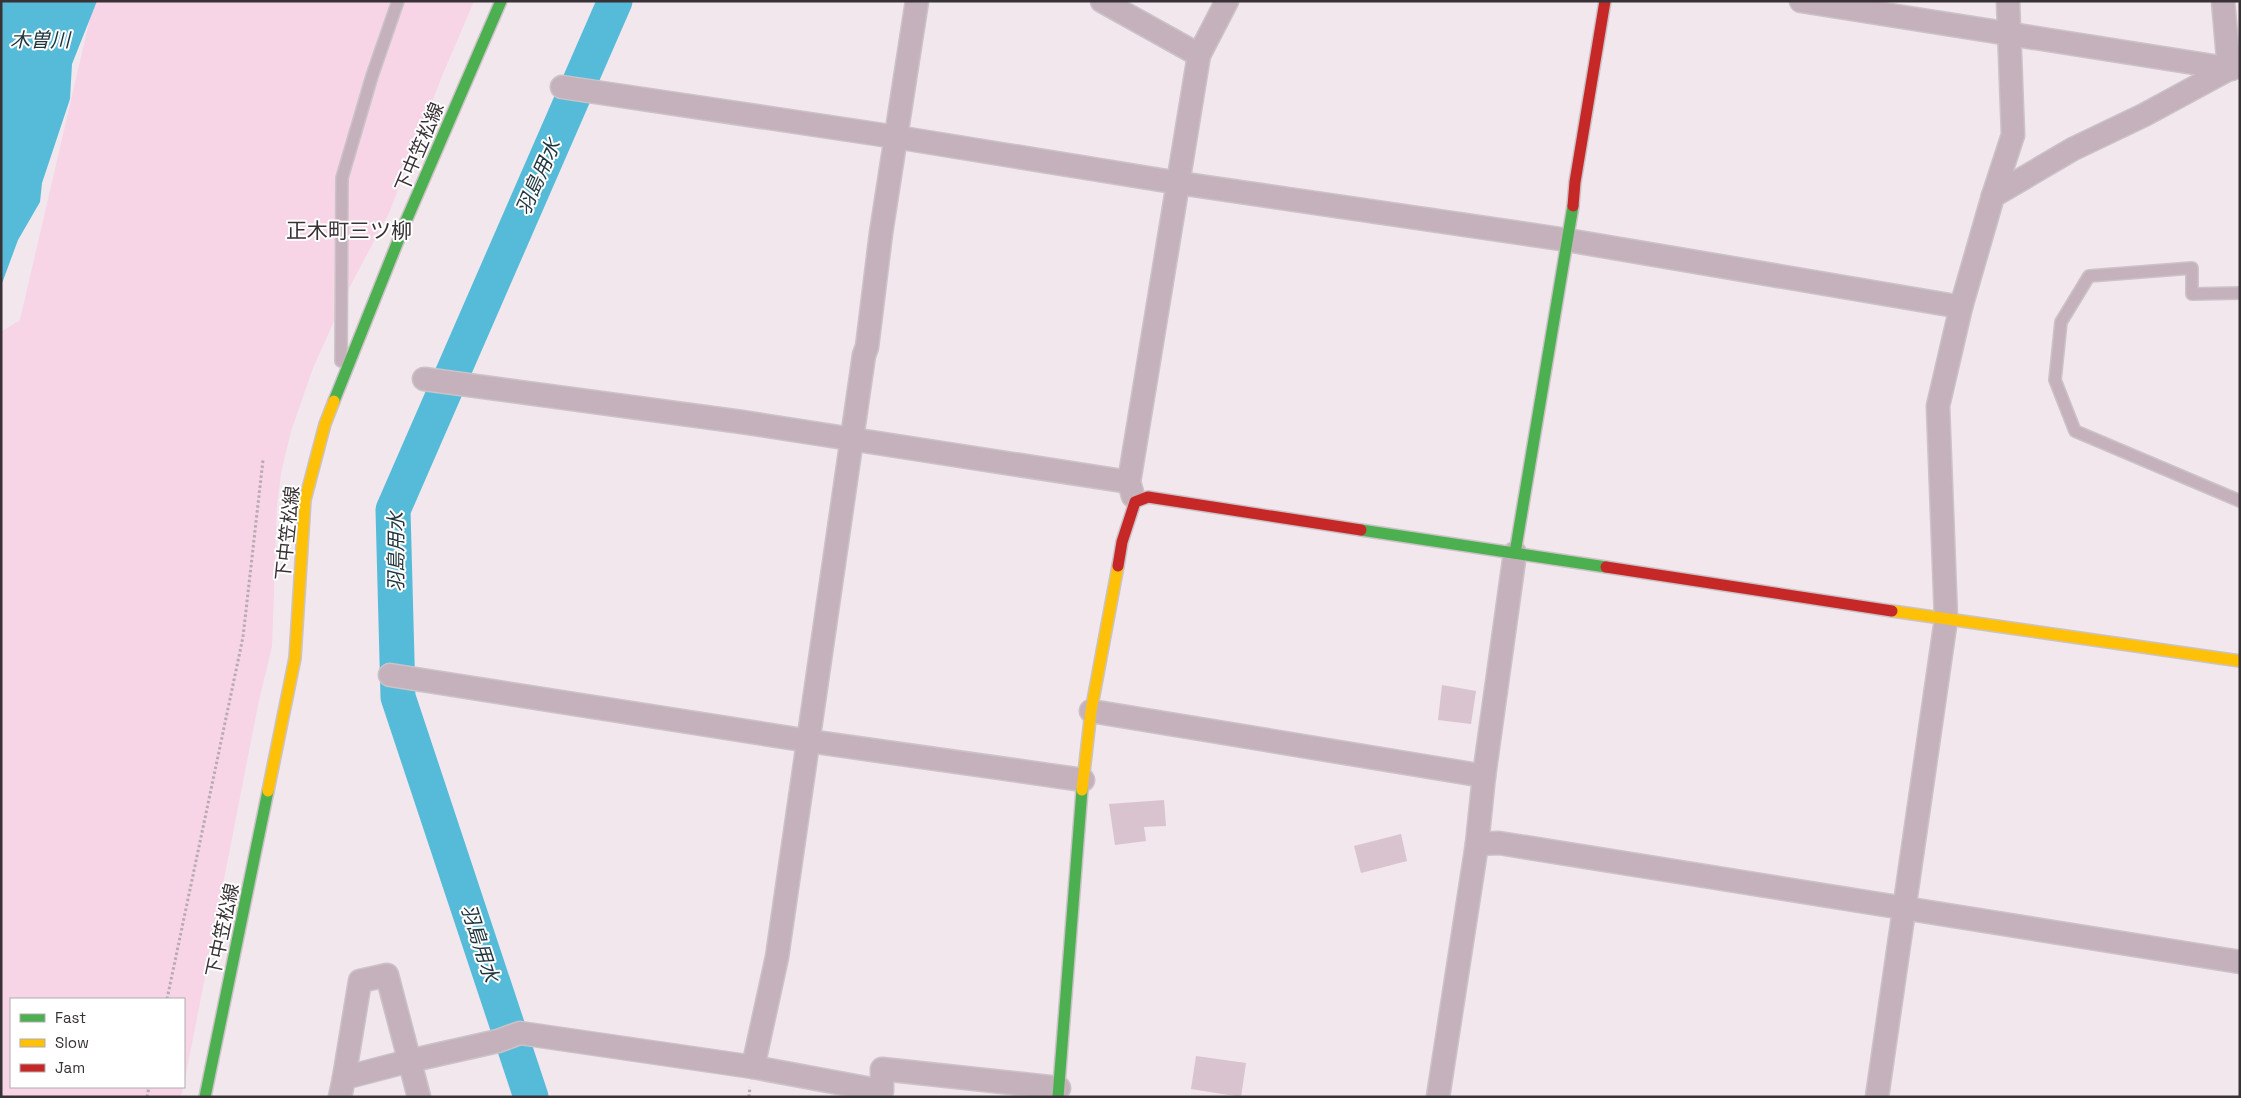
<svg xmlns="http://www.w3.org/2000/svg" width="2241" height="1098" font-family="'Space Grotesk','Noto Sans JP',sans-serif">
	<rect width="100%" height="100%" fill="#f1e7ec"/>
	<path fill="#f7d4e6" d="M94,1H474L442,76L389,213L348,290L313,368L291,431L281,473L277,505L272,646L258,705L184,1084V999H11V1087H183L181,1097H1V332L20,320Z"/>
	<path fill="#56bbd9" d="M1,1H97L72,64L70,99L42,183L40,202L18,240L1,286Z"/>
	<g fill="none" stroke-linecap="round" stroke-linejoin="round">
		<path stroke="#56bbd9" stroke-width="35" d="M531,1097L398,697L393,510L615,1"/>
	</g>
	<g fill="#d8c3ce">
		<path d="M1442,685L1476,691L1471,724L1438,720Z"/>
		<path d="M1164,800L1166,826L1144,827L1146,841L1115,845L1109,804Z"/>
		<path d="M1401,834L1407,861L1361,873L1354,846Z"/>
		<path d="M1196,1056L1246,1063L1241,1097L1191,1089Z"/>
	</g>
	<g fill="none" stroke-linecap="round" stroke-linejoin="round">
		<defs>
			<g id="lane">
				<path d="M2240,293L2192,294V268L2089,276L2061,322L2055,380L2075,431L2240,501"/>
				<path d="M341,361L342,178L372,76L398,1"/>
			</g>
			<g id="street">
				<path d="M1102,1L1199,55"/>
				<path d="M1801,1L2232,69"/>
				<path d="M2223,1L2229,69"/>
				<path d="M562,87L896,137L1179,183L1567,240L1961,307"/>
				<path d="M1993,196L2013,135L2008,1"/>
				<path d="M424,379L742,422L1129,482"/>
				<path d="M1133,496L1129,482L1199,55L1227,1"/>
				<path d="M390,675L809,741L1083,780"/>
				<path d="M1091,711L1484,776"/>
				<path d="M1477,844L1499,843L2240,962"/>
				<path d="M753,1067L777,957L864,355L867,347L881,233L917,1"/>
				<path d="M344,1078L360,981L387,975L419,1097"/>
				<path d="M340,1097L344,1078L409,1061L498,1041L520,1033L753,1067L882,1091V1069L1059,1088"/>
				<path d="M1438,1097L1477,844L1484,776L1515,553"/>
				<path d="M1877,1097L1946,619L1938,406L1961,307L1993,196L2073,149L2144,115L2229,69L2240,57"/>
			</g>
			<g id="fast">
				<path d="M334,401L406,221L501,1"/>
				<path d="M1361,530L1606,567"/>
				<path d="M1515,553L1573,206"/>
				<path d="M205,1097L268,791"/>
				<path d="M1058,1097L1082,790"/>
			</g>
			<g id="slow">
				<path d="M1892,611L2240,661"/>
				<path d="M1082,790L1091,711L1118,566"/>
				<path d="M268,791L295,658L305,500L325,424L334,401"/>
			</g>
			<g id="jam">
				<path d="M1573,206L1575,182L1605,1"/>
				<path d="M1118,566L1122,542L1135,502L1148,497L1361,530"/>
				<path d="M1606,567L1892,611"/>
			</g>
		</defs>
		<use href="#lane" stroke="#cbc3c7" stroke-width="14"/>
		<use href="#street" stroke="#cbc3c7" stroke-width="25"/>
		<use href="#fast" stroke="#cbc3c7" stroke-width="14"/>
		<use href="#slow" stroke="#cbc3c7" stroke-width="14"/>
		<use href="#jam" stroke="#cbc3c7" stroke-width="14"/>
		<g stroke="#b8aab1" stroke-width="3" stroke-dasharray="2.5 2.5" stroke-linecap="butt">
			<path d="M167,999L243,637L263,460"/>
			<path d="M147,1097L149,1087"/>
			<path d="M749,1097L750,1087"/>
		</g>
		<use href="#lane" stroke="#c5b1bc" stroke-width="11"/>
		<use href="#street" stroke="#c5b1bc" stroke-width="22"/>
		<use href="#fast" stroke="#4caf50" stroke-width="11"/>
		<use href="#slow" stroke="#ffc107" stroke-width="11"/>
		<use href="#jam" stroke="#c62828" stroke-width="11"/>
	</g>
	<g text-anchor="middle" stroke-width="4" stroke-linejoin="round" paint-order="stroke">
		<g font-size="19" fill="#383135" stroke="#fff">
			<text transform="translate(419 147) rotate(-67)" y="7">下中笠松線</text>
			<text transform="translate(287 533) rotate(-84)" y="7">下中笠松線</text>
			<text transform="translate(222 930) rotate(-78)" y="7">下中笠松線</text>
		</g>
		<g font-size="20" font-style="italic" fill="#1f353d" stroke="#fff">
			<text x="40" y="47">木曽川</text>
			<text transform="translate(538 177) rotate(-66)" y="7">羽島用水</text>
			<text transform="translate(396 552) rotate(-90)" y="7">羽島用水</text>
			<text transform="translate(480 943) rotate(72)" y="7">羽島用水</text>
		</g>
		<g font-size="21" fill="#383135" stroke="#fff">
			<text x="349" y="238">正木町三ツ柳</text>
		</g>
	</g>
	<rect width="2241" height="1098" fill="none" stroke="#383135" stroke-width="5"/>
	<rect x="10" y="998" width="175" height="90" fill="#ffffff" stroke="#afadae"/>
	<rect x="20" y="1014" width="25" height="8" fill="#4caf50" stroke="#afadae"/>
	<text x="55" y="1023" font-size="15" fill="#383135">Fast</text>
	<rect x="20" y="1039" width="25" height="8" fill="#ffc107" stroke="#afadae"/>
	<text x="55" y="1048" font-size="15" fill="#383135">Slow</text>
	<rect x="20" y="1064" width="25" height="8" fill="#c62828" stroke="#afadae"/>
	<text x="55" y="1073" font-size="15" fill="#383135">Jam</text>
</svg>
